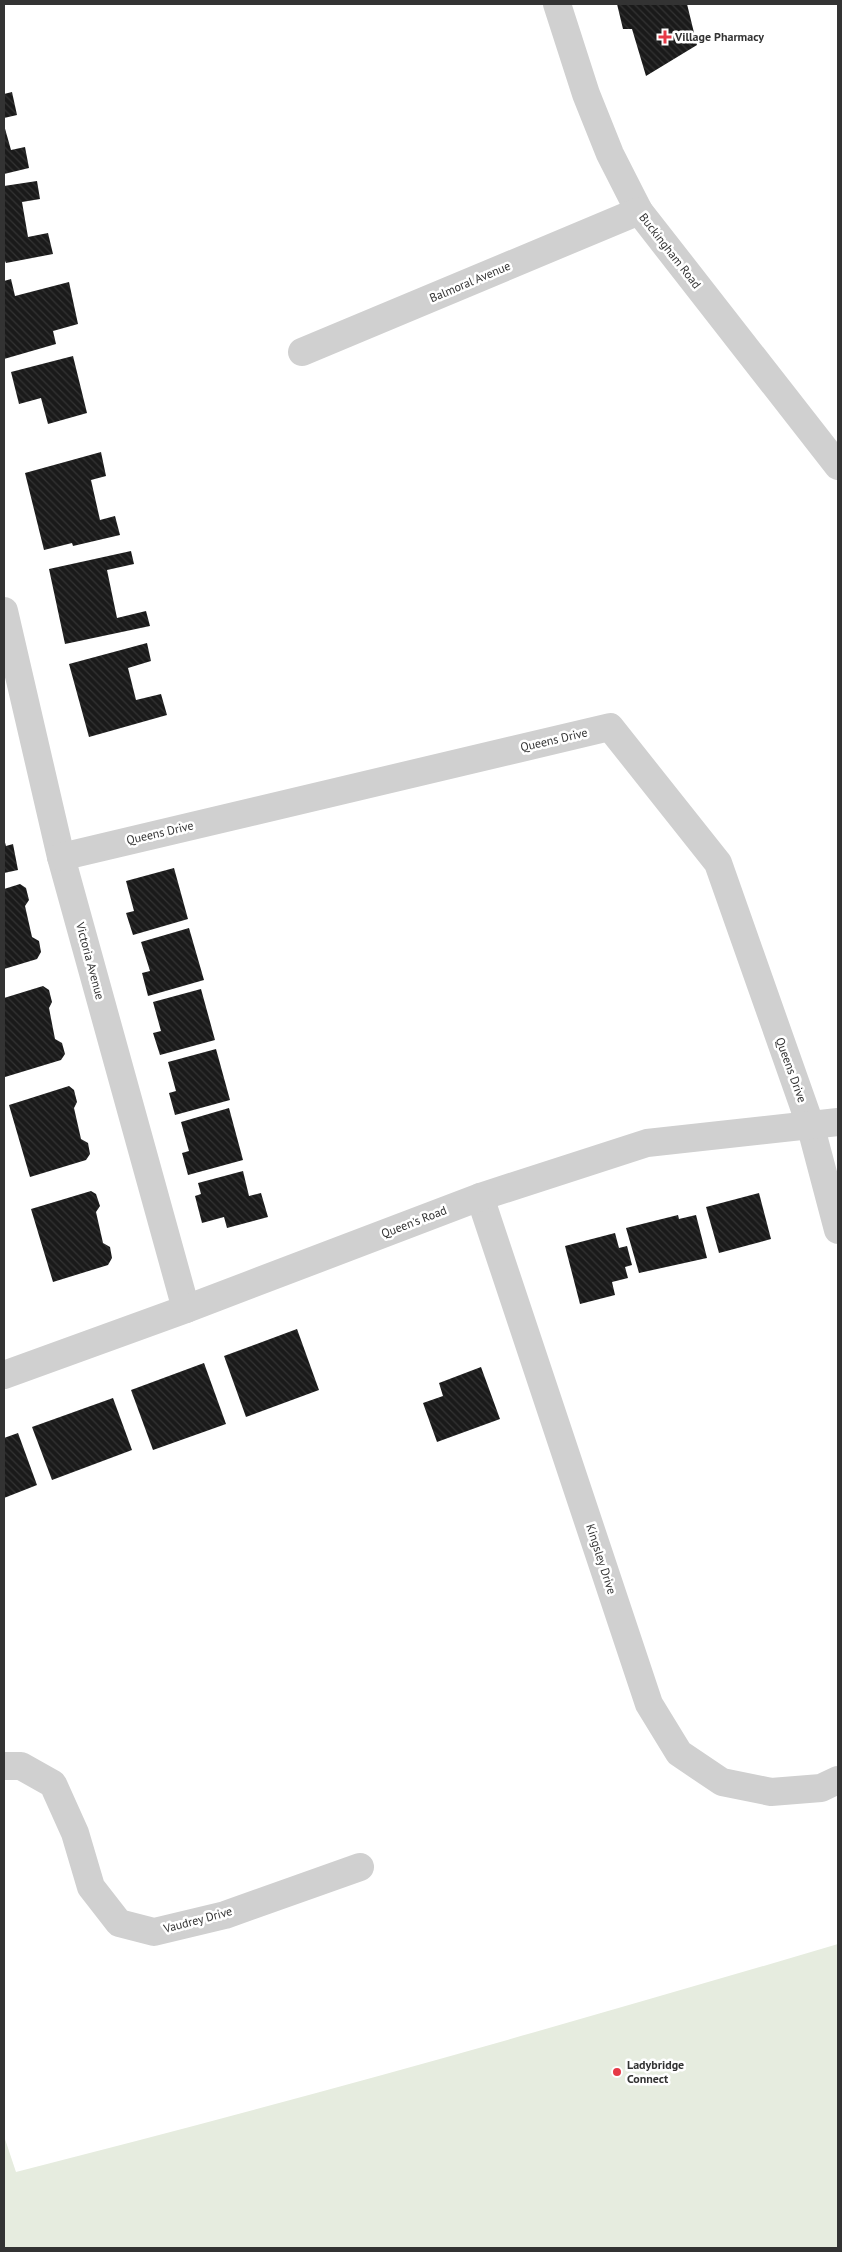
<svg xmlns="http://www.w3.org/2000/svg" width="842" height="2252" font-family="'PT Sans',sans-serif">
	<defs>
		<pattern id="building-back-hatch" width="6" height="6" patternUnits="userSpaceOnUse" patternTransform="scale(1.25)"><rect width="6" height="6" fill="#1a1a1a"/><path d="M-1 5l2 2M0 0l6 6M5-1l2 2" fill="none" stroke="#333"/></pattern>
	</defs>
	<rect width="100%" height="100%" fill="#fff"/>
	<path fill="#e6ecdf" d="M838,1944V2248H4V2136L16,2172C292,2102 565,2025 838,1944Z"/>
	<g fill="url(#building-back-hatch)">
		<path d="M617,4H687L697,45L646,76L632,29H623Z"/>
		<path d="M12,92L17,115L4,118V94Z"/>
		<path d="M4,125L11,150L25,147L29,168L4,174Z"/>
		<path d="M37,181L40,199L22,202L28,237L48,233L53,254L6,263L4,259V186Z"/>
		<path d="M11,279L15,296L69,282L78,324L53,331L56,344L4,359V281Z"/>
		<path d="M73,356L87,413L48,424L41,398L19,404L11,372Z"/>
		<path d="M101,452L106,476L91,480L100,520L115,516L120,535L73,546L72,543L44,550L25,473Z"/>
		<path d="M131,551L134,564L107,570L117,618L146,611L150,626L65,644L49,569Z"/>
		<path d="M147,643L151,661L128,668L136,700L161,694L167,715L89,737L69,664Z"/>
		<path d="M4,839L6,846L13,844L18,870L4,873Z"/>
		<path d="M174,868L188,919L133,935L126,913L134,911L126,881Z"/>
		<path d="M20,884L26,888L29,900L25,906L32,937L39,941L41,952L37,959L4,969V889Z"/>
		<path d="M189,928L204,980L148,996L142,973L150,971L141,942Z"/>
		<path d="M43,986L49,990L52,1002L49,1008L55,1039L62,1043L65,1054L61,1060L5,1077L4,998Z"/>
		<path d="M201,989L215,1040L160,1055L153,1033L161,1031L153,1002Z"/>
		<path d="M216,1049L230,1100L175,1115L169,1093L176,1091L168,1062Z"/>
		<path d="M69,1086L74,1090L77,1102L74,1108L81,1139L88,1143L90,1154L86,1160L30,1177L9,1105Z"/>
		<path d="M229,1108L243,1160L188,1175L182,1153L189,1151L181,1122Z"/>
		<path d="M243,1171L249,1196L261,1193L268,1217L227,1228L224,1217L202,1223L195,1196L201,1194L198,1183Z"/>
		<path d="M91,1191L96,1194L100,1206L96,1212L103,1243L110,1247L112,1258L108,1265L53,1282L31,1209Z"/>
		<path d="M759,1193L771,1239L719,1253L706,1207Z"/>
		<path d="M678,1215L679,1219L696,1215L707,1258L639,1273L626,1228Z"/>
		<path d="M615,1233L619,1248L627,1246L632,1265L625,1267L628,1278L612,1282L615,1295L580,1304L565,1246Z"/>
		<path d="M297,1329L319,1390L246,1417L224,1356Z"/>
		<path d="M204,1363L226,1424L153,1450L131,1390Z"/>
		<path d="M481,1367L500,1419L437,1442L423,1403L443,1396L439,1383Z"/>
		<path d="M113,1398L132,1450L52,1480L32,1427Z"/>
		<path d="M18,1433L37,1485L4,1498V1438Z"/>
	</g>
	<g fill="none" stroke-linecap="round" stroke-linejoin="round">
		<g stroke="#d0d0d0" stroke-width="28">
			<path d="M557,4L586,94L610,154L639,211L838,466"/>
			<path d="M302,352L639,211"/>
			<path d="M4,611L61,857L186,1309"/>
			<path d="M61,857L610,727L718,863L810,1124L838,1230"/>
			<path d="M480,1197L649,1704L679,1753L722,1782L771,1792L821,1788L838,1780"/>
			<path d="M4,1375L186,1309L480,1197L647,1143L838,1122"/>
			<path d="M4,1766H21L53,1784L75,1833L91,1887L119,1923L154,1932L225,1915L360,1867"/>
		</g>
	</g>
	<g fill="#e63946" stroke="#fff" stroke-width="2">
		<path d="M662.5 29.5h5v5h5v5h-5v5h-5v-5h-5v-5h5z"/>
		<circle cx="617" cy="2072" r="5"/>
	</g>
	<g text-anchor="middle" stroke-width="5" stroke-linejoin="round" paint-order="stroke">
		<g font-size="12" font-weight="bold" fill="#333" stroke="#fff" text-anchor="start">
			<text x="675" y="41">Village Pharmacy</text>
			<text x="627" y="2069">Ladybridge<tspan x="627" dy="14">Connect</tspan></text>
		</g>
		<g font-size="12" fill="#333" stroke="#fff">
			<text transform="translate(670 251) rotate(52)" y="4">Buckingham Road</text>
			<text transform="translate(470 282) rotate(-23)" y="4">Balmoral Avenue</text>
			<text transform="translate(554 740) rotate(-13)" y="4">Queens Drive</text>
			<text transform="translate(160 833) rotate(-13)" y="4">Queens Drive</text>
			<text transform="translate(90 961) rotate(75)" y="4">Victoria Avenue</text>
			<text transform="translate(791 1070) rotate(70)" y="4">Queens Drive</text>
			<text transform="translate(414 1222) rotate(-21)" y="4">Queen's Road</text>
			<text transform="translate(601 1559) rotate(72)" y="4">Kingsley Drive</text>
			<text transform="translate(198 1920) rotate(-15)" y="4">Vaudrey Drive</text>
		</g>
	</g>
	<rect width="842" height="2252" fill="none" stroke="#333333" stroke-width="10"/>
</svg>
